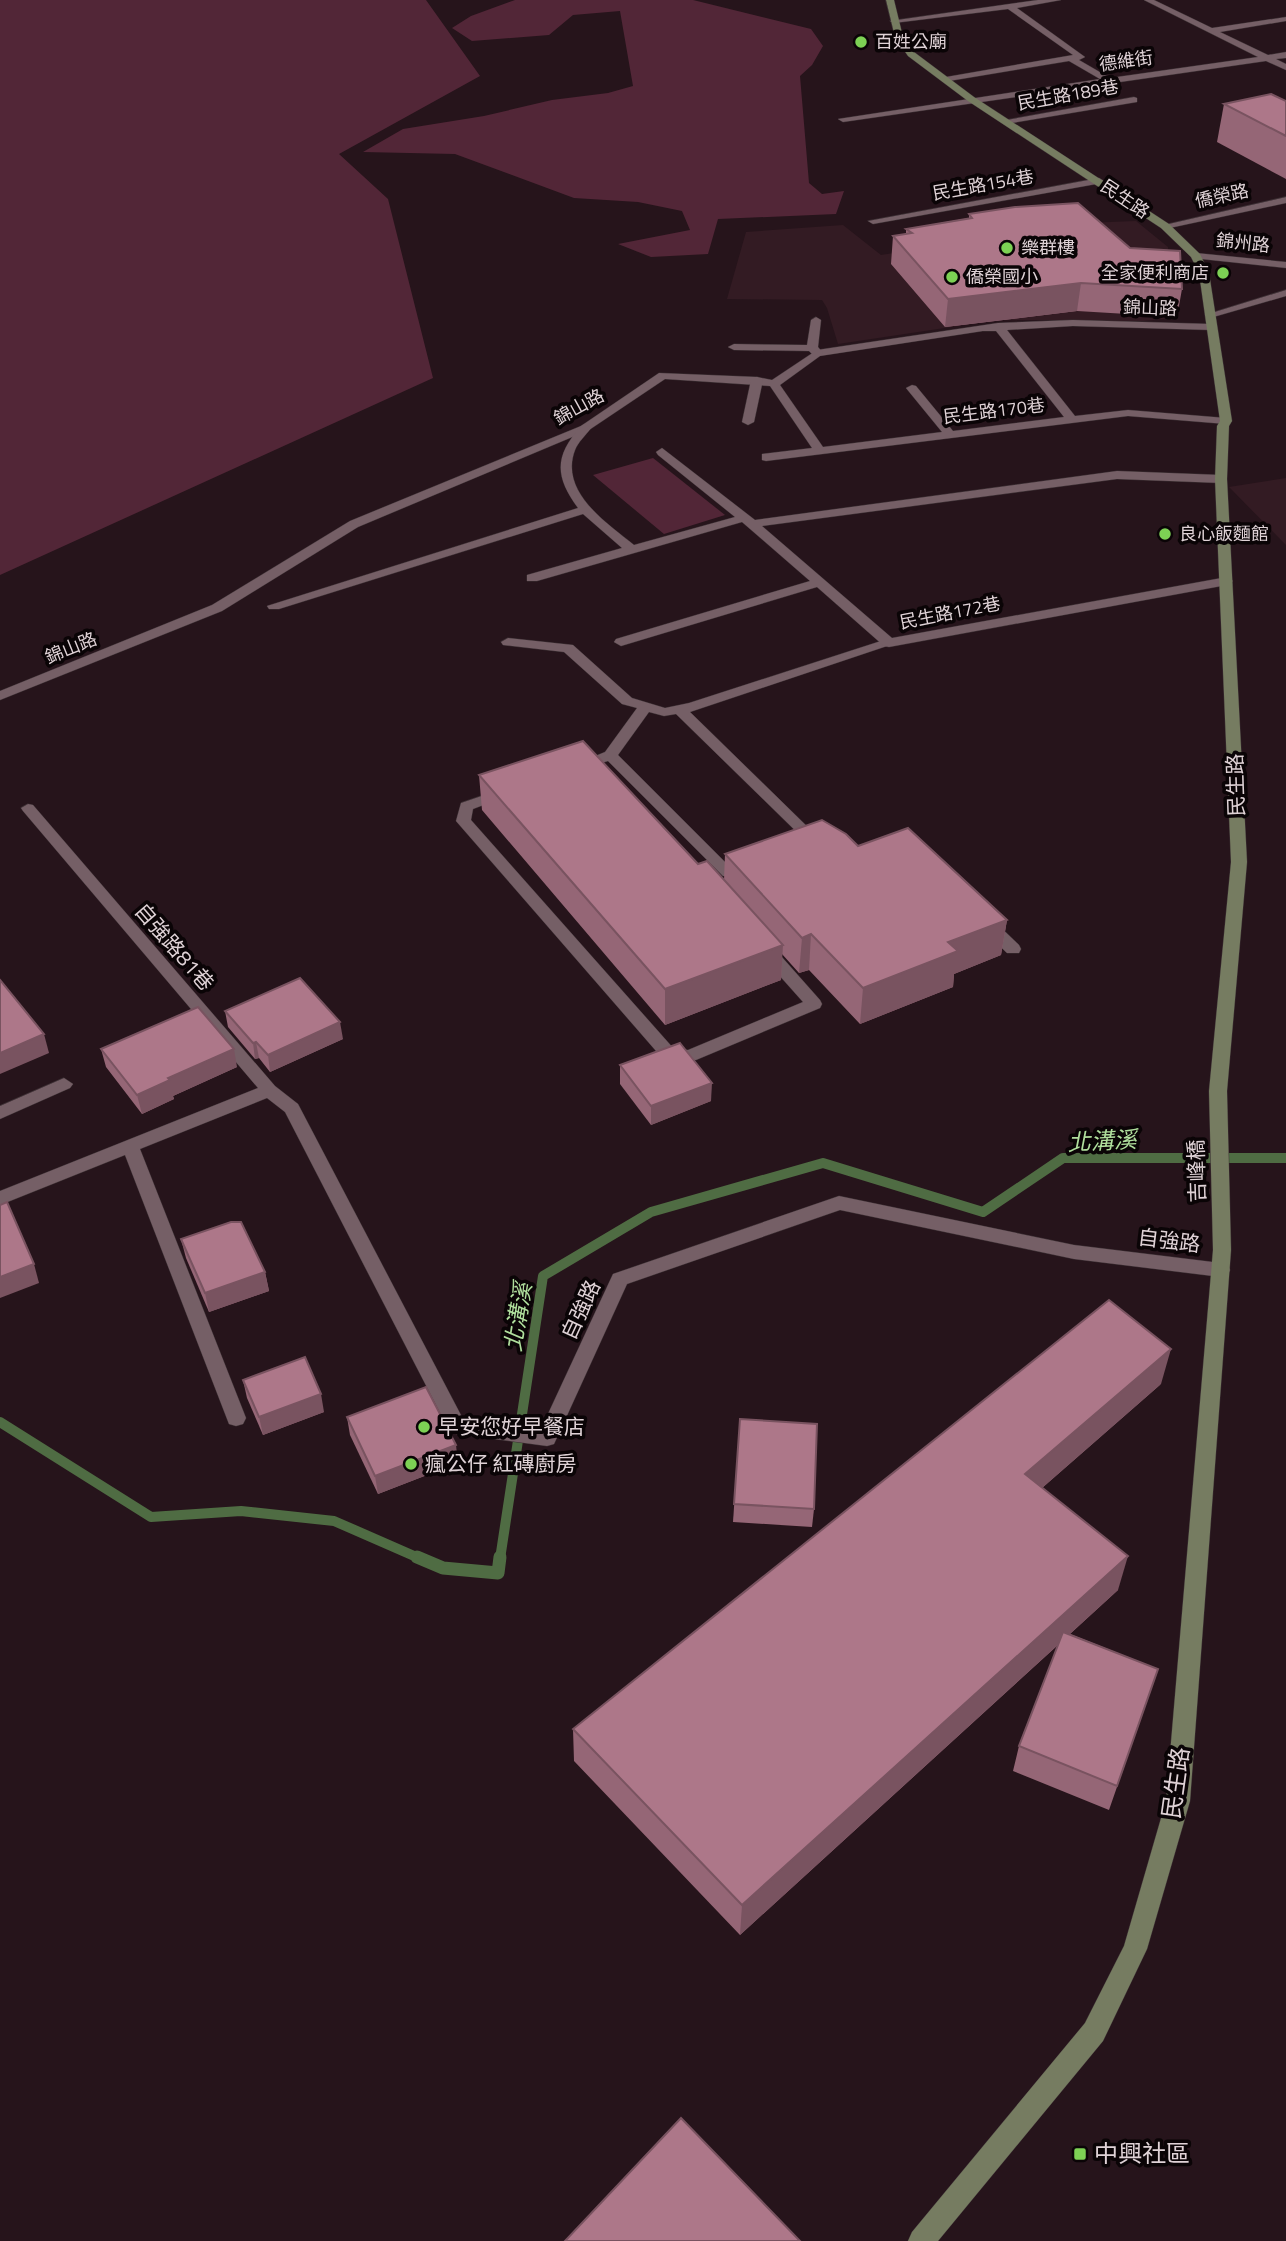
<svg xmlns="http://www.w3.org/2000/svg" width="1286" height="2241" font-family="'Titillium Web','Noto Sans TC',sans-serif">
	<rect width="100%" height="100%" fill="#26141b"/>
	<g fill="#331b23">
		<path d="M1136,221L1168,247L1174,318L1143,321L998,320L838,344L827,308L822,300L727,299L746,232L843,225L881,255L1085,223Z"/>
		<path d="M1286,478V545L1229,487Z"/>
	</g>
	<g fill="#522637">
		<path d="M0,0H426L480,76L339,154L388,199L433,378L0,575Z"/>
		<path d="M515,0H693L811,29L823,46L812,65L800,76L809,183L822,194L844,191L836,214L718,219L708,254L651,257L618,244L690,230L682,211L638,202L574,198L455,154L363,152L403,129L484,116L552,100L608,93L633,86L620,11L573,15L549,35L472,41L452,28L471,16Z"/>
		<path d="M653,458L725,515L664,534L593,475Z"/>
	</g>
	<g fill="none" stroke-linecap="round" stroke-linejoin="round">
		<g stroke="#4f6c43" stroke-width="10">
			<path d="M0,1422L151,1517L241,1511L334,1521L421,1559"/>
			<path d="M500,1559L543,1276L651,1212L823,1163L983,1212L1063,1158H1286"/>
		</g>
		<path stroke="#4f6c43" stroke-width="13" d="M417,1557L443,1568L498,1573L500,1557"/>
		<defs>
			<g id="lane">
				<path d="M1073,320L1211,324L1216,327L1211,330L1073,326L1007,330L1075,416L1128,410L1226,418L1232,421L1226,424L1128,416L766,461L762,460V454L812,448L770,386L665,379L589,430L358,527L222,611L0,700V691L212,605L350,521L581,426L659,373L757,377L772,380L817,350L998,323ZM983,331H996L1064,417L953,431L916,386L912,385L906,388L942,432L823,447L780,385L820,356Z"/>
				<path d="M508,638L573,645L632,698L665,708L689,703L884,640H894L896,643L690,712L821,840L824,843L821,846H811L676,714L664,716L649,712L618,755L736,873L733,876H723L608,761L578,770L571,766L605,752L637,708L622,704L564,652L503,645L501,642Z"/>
				<path d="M502,789L507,790L509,793L507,796L473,809L471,820L674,1049L688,1050L803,1002L761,955L759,951L761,947H773L820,1000L822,1004L820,1008L696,1060L663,1059L456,821L461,803Z"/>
				<path d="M987,919L993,920L1019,945L1021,949L1019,953H1007L981,928L979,924L981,920Z"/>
				<path d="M64,1078L73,1084L70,1088L0,1119V1106Z"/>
			</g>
			<g id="street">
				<path d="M1038,0H1061L1017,8L1085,57L1079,60L1110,78L1258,57L1144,0H1154L1212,28L1286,17V21L1220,32L1268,55L1286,52V58L1276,59L1286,64V70L1266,61L843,122L838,119L1100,79L1069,61L943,82L942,80L946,77L1073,55L1008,9L894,23L890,21Z"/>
				<path d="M1134,97L1137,98V102L1006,124L1001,121Z"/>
				<path d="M1099,178L1104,181L1102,183L873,224L868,221Z"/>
				<path d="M1286,197V203L1165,229L1160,226Z"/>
				<path d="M1196,253L1286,262V268L1192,258V254Z"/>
				<path d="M1286,290V296L1210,318L1205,315Z"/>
				<path d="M816,317L821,320L818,347L823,353L821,355H813L809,351L734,350L728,347L734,344L807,345L811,320Z"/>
				<path d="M757,377L763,380L754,422L748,425L742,422L751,380Z"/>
				<path d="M585,424L591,428C586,435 578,442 575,450C559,492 607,523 634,545L735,517L658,455L656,452L662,448L755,520L1117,471L1221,475L1227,479L1221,483L1117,479L762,526L892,638L1227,577L1233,581L1227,585L889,647L884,646L817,587L621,646L614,642L616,639L810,581L742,522L537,581H527V575L622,548L583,514L279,609H269L267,606L578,508C554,475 555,456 581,426Z"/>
				<path d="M28,804L33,805L275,1086L298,1104L463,1419L541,1429L613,1274L839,1196L1074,1245L1221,1263L1228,1265L1230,1270L1228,1275L1221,1277L1074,1259L840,1210L627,1284L554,1444L547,1446L457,1434L450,1432L285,1112L267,1098L140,1149L246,1418L243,1424L236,1426L229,1424L125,1155L0,1205V1191L258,1088L23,811L21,808Z"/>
			</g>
			<path id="secondary" d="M886,0H894L903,37L914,52L974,97L1169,224L1200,254L1209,273L1232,421L1229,426L1227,479L1247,862L1227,1091L1231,1250L1190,1801L1147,1949L1103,2041L938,2241H908L912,2232L1085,2023L1124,1946L1166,1801L1213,1250L1209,1091L1231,862L1215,479L1217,426L1220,421L1199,273L1191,257L1161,228L968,101L908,56L895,37Z"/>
		</defs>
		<use href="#lane" stroke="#3c3034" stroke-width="1"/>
		<use href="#street" stroke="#3c3034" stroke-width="1"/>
		<use href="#secondary" stroke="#3c3034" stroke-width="1"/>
		<use href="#lane" fill="#755f66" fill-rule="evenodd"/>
		<use href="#street" fill="#755f66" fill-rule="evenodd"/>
		<use href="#secondary" fill="#767c61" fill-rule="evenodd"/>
	</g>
	<g fill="#956676">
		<path d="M1286,101V179L1217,142L1224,104Z"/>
		<path d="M969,214L1130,248L1182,289L1177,317L1077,311L945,327L891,264L893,236L906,234V229L969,218Z"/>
		<path d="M479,775L698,864L724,880L725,854L858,846L1007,920L1001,955L954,974L953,987L860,1024L809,970L799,973L782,954L781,980L665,1025L482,810Z"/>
		<path d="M225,1011L343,1039L270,1072L259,1058L255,1059L228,1027Z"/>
		<path d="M101,1049L237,1067L173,1096L174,1099L142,1114L106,1067Z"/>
		<path d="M620,1065L711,1101L651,1125L620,1084Z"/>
		<path d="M181,1239L265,1272L269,1291L209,1312L186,1258Z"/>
		<path d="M243,1380L324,1412L263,1435L247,1398Z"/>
		<path d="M1161,1384L1042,1488L1118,1590L1070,1634L1158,1669L1109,1810L1013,1771L1019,1746L1058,1645L740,1935L574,1761L573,1729Z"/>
		<path d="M347,1417L458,1463L378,1494L350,1435Z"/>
		<path d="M740,1419L814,1509L812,1527L733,1522Z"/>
	</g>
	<g fill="#795360">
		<path d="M1081,283L1077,311L945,327L948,299Z"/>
		<path d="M1007,920L1001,955L954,974L953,987L860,1024L863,988L948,942Z"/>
		<path d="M811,934L809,970L799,973L802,938Z"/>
		<path d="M783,945L781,980L665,1025V989Z"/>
		<path d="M340,1022L343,1039L270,1072L268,1055Z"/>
		<path d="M44,1034L49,1053L0,1074V1053Z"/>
		<path d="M256,1042L259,1058L255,1059L253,1043Z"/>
		<path d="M234,1049L237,1067L173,1096L174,1099L142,1114L137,1095L168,1078Z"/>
		<path d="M712,1083L711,1101L651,1125V1106Z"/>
		<path d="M34,1264L39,1283L0,1298V1277Z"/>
		<path d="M265,1272L269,1291L209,1312L205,1293Z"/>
		<path d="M1171,1349L1161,1384L1018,1509L1025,1474Z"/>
		<path d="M321,1394L324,1412L263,1435L259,1417Z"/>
		<path d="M456,1445L458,1463L378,1494L375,1476Z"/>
		<path d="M1128,1556L1118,1590L740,1935L742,1905Z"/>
	</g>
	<g fill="#ad7789" stroke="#795360" stroke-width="2">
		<path d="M1271,94L1286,101V136L1224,104Z"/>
		<path d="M1078,203L1130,248L1180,251L1182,289L1081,283L948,299L893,236L912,233L906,229L972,218L969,214L1015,207Z"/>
		<path d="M583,741L698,864L707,861L783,945L665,989L479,775Z"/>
		<path d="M822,820L846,834L858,846L908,828L1007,920L948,942L958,951L863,988L811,934L802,938L725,854Z"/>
		<path d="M300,978L340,1022L268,1055L256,1042L253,1043L225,1011Z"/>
		<path d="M0,980L44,1034L0,1053Z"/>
		<path d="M198,1007L234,1049L168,1078L170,1080L137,1095L101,1049Z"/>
		<path d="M680,1043L712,1083L651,1106L620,1065Z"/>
		<path d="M7,1202L34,1264L0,1277V1205Z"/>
		<path d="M231,1222H241L265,1272L205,1293L181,1239Z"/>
		<path d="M1109,1300L1171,1349L1025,1474L1128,1556L742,1905L573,1729Z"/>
		<path d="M305,1357L321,1394L259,1417L243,1380Z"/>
		<path d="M426,1387L456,1445L375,1476L347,1417Z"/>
		<path d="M740,1419L817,1424L814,1509L734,1504Z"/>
		<path d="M1063,1632L1158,1669L1117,1786L1019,1746Z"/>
		<path d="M681,2118L800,2241H565Z"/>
	</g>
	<g fill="#7dd154" stroke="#0a0406" stroke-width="2.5">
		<circle cx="861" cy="42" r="7"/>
		<circle cx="1007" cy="248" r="7"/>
		<circle cx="1223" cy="273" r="7"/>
		<circle cx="952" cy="277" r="7"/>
		<circle cx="1165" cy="534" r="7"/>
		<circle cx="424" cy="1427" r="7"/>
		<circle cx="411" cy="1464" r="7"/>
		<rect x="1073" y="2147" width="14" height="14" rx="3.5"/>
	</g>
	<g text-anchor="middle" stroke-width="7" stroke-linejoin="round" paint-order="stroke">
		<g font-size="18" fill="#dfd2d6" stroke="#0a0406" text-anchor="start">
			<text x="875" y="48">百姓公廟</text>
			<text x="1021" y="254">樂群樓</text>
			<text x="1209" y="279" text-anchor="end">全家便利商店</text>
			<text x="966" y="283">僑榮國小</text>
			<text x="1179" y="540">良心飯麵館</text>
		</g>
		<g font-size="18" fill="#dfd2d6" stroke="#0a0406">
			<text transform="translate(1126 61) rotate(-8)" y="6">德維街</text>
			<text transform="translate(1068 95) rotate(-10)" y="6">民生路189巷</text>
			<text transform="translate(983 185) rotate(-10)" y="6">民生路154巷</text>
			<text transform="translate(1222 196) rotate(-12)" y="6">僑榮路</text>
			<text transform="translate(1125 199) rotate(34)" y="6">民生路</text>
			<text transform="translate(1243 243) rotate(6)" y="6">錦州路</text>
			<text transform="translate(1150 308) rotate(2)" y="6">錦山路</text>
			<text transform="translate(579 407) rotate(-29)" y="6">錦山路</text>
			<text transform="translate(994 411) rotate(-7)" y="6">民生路170巷</text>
			<text transform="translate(950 613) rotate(-11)" y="6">民生路172巷</text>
			<text transform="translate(71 648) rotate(-22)" y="6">錦山路</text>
		</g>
		<g font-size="21" fill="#dfd2d6" stroke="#0a0406">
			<text transform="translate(1236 785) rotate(-92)" y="7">民生路</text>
			<text transform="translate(174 947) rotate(49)" y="7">自強路81巷</text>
			<text transform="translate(1197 1171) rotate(-92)" y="7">吉峰橋</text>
			<text transform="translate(1169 1241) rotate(7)" y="7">自強路</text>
			<text transform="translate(581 1310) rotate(-65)" y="7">自強路</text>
		</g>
		<g font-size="21" fill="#dfd2d6" stroke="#0a0406" text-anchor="start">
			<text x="438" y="1434">早安您好早餐店</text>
			<text x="425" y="1471">瘋公仔 紅磚廚房</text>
		</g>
		<g font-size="23" font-style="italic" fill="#b0df9d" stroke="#0a0406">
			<text transform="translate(1102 1141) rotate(-3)" y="8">北溝溪</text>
			<text transform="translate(518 1317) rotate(-81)" y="8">北溝溪</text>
		</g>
		<g font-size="24" fill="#dfd2d6" stroke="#0a0406">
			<text transform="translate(1176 1783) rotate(-82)" y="8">民生路</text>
		</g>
		<g font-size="24" fill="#dfd2d6" stroke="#0a0406" text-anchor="start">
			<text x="1094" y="2162">中興社區</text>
		</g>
	</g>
</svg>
